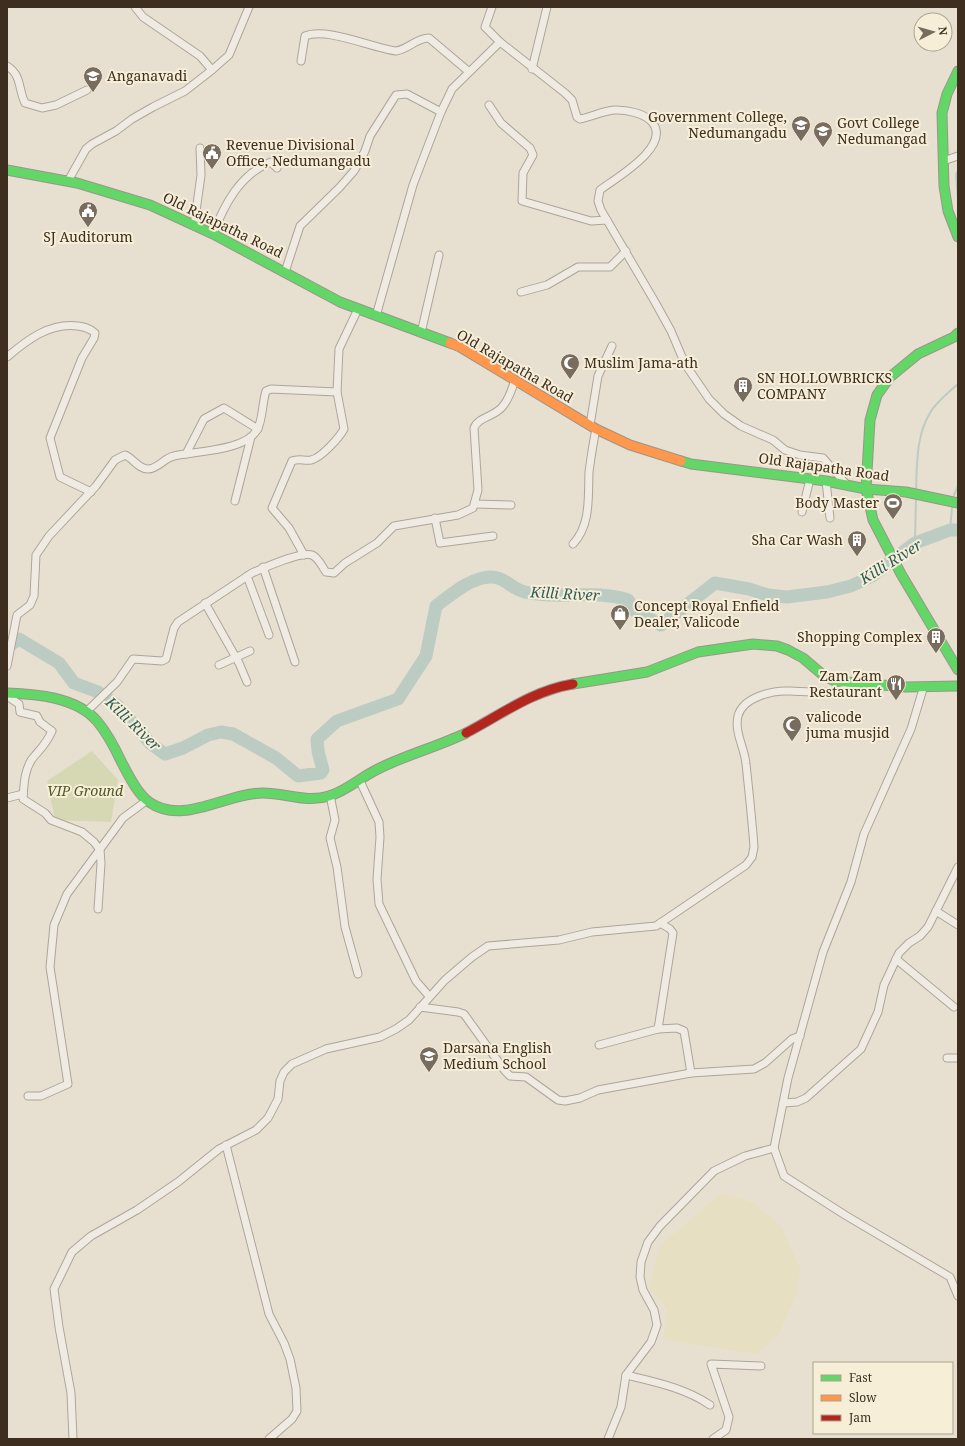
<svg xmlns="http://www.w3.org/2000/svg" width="965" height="1446" font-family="'Noto Serif',serif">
	<rect width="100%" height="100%" fill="#e7e0d1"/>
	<path fill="#e6dfc2" d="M722,1192L754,1203L781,1226L800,1268L798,1292L777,1337L756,1354L663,1340L667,1309L649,1288L660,1246Z"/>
	<path fill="#d6d7b3" d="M92,751L118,780L111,822L55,820L47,781Z"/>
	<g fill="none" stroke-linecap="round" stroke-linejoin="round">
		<g stroke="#bcccc2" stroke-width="2">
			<path d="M958,171L956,174L958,200"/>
			<path d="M916,491C917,464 916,436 930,413C936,402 949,392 958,384"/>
			<path d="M954,495L958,486"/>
			<path d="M950,530L952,508"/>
			<path d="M915,543L916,497"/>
		</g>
		<path stroke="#bcccc2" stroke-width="13" d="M7,647L19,639L59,663L74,683L98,692L117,705L151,744L165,754L183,748L208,735L221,732L233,734L276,758L298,776L321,773L323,770L318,751L317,739L337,721L398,699L426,656L436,606C451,595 465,582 483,578C505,573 509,589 525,592C558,600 594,589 628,600L635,611L661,625L715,583L749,589L768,595L787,597L827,592L851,586L872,576L915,543L950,530H958"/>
		<defs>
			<g id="street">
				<path d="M500,42L565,93L572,100L577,117L580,119C592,117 604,110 616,110C627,110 643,113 651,121C674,145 616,178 600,190L598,201L601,210L655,302L671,331L685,364L709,399L724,414L741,426L773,440L785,450L800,455L823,458L847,485"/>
				<path d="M301,61L305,36C327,27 372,48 396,51C409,49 416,38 429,38L468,71"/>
				<path d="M7,66C22,75 18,89 25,103L42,108L56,105L87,90"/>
				<path d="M532,69L547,7"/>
				<path d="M212,70L229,55L249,7"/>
				<path d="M489,105L501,123L530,148L533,155L523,173L522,201L591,221L607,220"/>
				<path d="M943,161L958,156"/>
				<path d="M68,181L86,149L92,144L116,131L132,119L153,107L185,91L212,70L200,56L143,17L135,7"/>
				<path d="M194,226L201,175L200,148"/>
				<path d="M213,234C224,205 240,174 271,162L277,168"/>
				<path d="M285,272L300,226L339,188L354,171L365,151L370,136L396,95L407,94L441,112"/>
				<path d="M521,292L547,285L578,267H610L626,251"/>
				<path d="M376,316L413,185L441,112L452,89L500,42L485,27L492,7"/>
				<path d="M421,333L439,255"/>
				<path d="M7,357C27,340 50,322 78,326C84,327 90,328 95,333L94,338L82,358L50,438L60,477L91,492"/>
				<path d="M590,425L598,376L612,346"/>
				<path d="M186,454L204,419L224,408L258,429"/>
				<path d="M826,481L830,518"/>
				<path d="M235,501L251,437"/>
				<path d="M475,504L511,505"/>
				<path d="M802,512L810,479"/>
				<path d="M435,518L440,543L493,536"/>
				<path d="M573,544C591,525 588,497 589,472C591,457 593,443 596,429"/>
				<path d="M304,555L289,528L272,508L292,461C299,458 304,461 311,460C321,458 339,438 344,429L337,392L339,349L358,309"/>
				<path d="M263,567L295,662"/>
				<path d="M247,576L269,635"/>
				<path d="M205,603L239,663L247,682"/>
				<path d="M219,665L250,651"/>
				<path d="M7,666L17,615L30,605L34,596L36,555L49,536L96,486L115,460L125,455C133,458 138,469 148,469C158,469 164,458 174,456C196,451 245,451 257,430C263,420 262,403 266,391L271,389L337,392"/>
				<path d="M923,689L911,729L864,834L851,882L823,952L788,1078L774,1148L784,1176L845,1215L950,1277L958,1296"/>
				<path d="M7,696L19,704L20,712L37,716L40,722L52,731C46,745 40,749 32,759C24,771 24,785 23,799L45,813L51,820L82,832L94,842L100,850L101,863L98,909"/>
				<path d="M86,712L117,682L133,659L162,661L166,659L174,628L178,622L252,573C263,568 302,551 312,555C319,558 322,567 326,572L334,573L345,563L377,543L394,526L458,515L473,508L478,490L474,428C479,416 495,417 503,406C509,399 512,389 515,380"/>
				<path d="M360,781L379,822L380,837L377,879L379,904L416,981L429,996"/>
				<path d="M330,795L335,820L330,838L337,867L345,927L358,974"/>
				<path d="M7,798L23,794"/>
				<path d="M936,911L958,925"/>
				<path d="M896,959L954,1007"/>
				<path d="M420,1007L458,1012L464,1014L505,1071L510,1076L526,1077L558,1100L565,1101L580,1098L598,1090L691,1073L754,1069L765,1063L792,1039L800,1036"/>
				<path d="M658,1029L677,1028L684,1031L691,1073"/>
				<path d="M599,1045L658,1029L673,933L670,929L660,923"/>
				<path d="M947,1058H958"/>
				<path d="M28,1096H41L68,1084L50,967L54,925L67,894L123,818L146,801"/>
				<path d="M783,1103L797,1102L806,1098L861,1049L878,1012L884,985L899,953L909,943L920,936L928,927L958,867"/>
				<path d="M226,1145L269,1314L284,1343L290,1359L296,1388L297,1411L292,1419L269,1439"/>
				<path d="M626,1375C655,1382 685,1388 710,1405"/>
				<path d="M73,1439L71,1393L59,1327L54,1289L72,1252L91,1236L137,1210L178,1182L219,1149L256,1130L268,1118L278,1099L280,1081L284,1072L292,1064L326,1049L380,1037L396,1029L409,1020L445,980L472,957L488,946L559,940L592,932L656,926L746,865L752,857L754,847C752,819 749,792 746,764C745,749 734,732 738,716C743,697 773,690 790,691C813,692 838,696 858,683"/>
				<path d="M608,1439L621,1407L626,1375L651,1342L657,1325L654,1310L643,1290L640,1277L641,1262L648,1242L660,1226L714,1171L745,1156L774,1148"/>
				<path d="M713,1439L726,1430L729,1417L711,1364L761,1366"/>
			</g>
			<g id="fast">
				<path d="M958,71L947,94L942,113L944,186L948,211L958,237"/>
				<path d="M7,170L77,183L150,205L213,234L340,302L450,343"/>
				<path d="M958,333L954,337L918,354L890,377L877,395L870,420L866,489L873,520L901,574L958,670"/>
				<path d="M681,461L691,464L826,481L866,489L906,492L958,503"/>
				<path d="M573,684L647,672L698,652L753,644L777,646L788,650L803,658L823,675L835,681L905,687L958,686"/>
				<path d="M7,693C37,694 76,697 97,721C108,734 115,748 122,763C129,776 137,793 149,802C183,826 225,793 263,793C285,793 307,803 329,796C346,791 360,778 376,770C405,755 437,747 466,733"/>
			</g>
			<path id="slow" d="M450,343L460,347L596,429L630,445L681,461"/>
			<path id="jam" d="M466,733C502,714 532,691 573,684"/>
		</defs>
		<use href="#street" stroke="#ada599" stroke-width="9"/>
		<use href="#fast" stroke="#9c958a" stroke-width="11"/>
		<use href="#slow" stroke="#9c958a" stroke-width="11"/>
		<use href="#jam" stroke="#9c958a" stroke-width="11"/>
		<use href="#street" stroke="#efebe3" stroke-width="7"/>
		<use href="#fast" stroke="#63d668" stroke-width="9"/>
		<use href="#slow" stroke="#ff974d" stroke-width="9"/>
		<use href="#jam" stroke="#b3261e" stroke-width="9"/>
	</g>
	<defs>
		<symbol id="school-pin" viewBox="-11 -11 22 30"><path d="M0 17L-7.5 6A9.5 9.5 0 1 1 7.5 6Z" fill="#786c5e" stroke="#f7eed8"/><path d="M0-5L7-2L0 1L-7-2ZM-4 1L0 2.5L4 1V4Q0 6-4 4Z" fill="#fff"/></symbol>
		<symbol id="university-pin" viewBox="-11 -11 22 30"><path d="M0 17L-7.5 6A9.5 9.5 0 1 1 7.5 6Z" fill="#786c5e" stroke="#f7eed8"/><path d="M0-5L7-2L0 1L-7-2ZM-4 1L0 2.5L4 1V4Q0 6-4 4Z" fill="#fff"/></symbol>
		<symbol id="civic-pin" viewBox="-11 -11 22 30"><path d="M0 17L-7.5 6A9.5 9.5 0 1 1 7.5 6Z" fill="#786c5e" stroke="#f7eed8"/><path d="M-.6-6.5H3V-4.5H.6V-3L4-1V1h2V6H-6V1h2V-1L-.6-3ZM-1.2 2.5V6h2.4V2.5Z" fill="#fff"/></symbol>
		<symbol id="mosque-pin" viewBox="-11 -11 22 30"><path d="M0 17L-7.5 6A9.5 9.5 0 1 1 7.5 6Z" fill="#786c5e" stroke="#f7eed8"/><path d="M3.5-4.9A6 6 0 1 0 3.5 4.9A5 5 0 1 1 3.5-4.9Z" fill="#fff"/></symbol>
		<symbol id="building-pin" viewBox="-11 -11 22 30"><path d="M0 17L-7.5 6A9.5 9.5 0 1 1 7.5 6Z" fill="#786c5e" stroke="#f7eed8"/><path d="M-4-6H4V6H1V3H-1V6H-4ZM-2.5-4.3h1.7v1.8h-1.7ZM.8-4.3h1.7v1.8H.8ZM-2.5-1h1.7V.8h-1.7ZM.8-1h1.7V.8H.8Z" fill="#fff"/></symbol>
		<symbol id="stadium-pin" viewBox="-11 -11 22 30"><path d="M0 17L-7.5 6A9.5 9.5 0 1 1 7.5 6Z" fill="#786c5e" stroke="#f7eed8"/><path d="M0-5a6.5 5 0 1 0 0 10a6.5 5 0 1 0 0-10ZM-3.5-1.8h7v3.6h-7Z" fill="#fff"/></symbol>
		<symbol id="shop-pin" viewBox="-11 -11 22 30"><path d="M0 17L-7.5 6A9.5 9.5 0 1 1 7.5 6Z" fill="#786c5e" stroke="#f7eed8"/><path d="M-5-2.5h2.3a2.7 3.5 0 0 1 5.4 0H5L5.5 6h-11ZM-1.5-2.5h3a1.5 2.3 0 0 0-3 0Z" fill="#fff"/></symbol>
		<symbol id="restaurant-pin" viewBox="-11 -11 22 30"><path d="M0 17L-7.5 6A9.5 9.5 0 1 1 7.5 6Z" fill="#786c5e" stroke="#f7eed8"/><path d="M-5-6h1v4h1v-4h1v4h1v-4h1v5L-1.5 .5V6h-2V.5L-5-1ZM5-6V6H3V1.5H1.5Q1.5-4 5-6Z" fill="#fff"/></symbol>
	</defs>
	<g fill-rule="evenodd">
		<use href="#school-pin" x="82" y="65" width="22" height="30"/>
		<use href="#university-pin" x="790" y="114" width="22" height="30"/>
		<use href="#university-pin" x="812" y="120" width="22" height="30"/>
		<use href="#civic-pin" x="201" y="142" width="22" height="30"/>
		<use href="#civic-pin" x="77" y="200" width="22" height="30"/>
		<use href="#mosque-pin" x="559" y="352" width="22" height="30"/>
		<use href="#building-pin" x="732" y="375" width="22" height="30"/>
		<use href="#stadium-pin" x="882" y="492" width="22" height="30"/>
		<use href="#building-pin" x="846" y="529" width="22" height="30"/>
		<use href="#shop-pin" x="609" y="603" width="22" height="30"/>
		<use href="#building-pin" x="925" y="626" width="22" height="30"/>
		<use href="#restaurant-pin" x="885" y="673" width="22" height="30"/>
		<use href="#mosque-pin" x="781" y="714" width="22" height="30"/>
		<use href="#school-pin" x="418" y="1045" width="22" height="30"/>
	</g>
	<g text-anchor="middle" stroke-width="4" stroke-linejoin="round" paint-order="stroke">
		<g font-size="14" fill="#3d2e20" stroke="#f7eed8" text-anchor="start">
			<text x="107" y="81">Anganavadi</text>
			<text x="787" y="122" text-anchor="end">Government College,<tspan x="787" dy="16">Nedumangadu</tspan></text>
			<text x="837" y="128">Govt College<tspan x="837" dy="16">Nedumangad</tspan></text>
			<text x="226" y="150">Revenue Divisional<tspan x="226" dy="16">Office, Nedumangadu</tspan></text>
			<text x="88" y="242" text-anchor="middle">SJ Auditorum</text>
			<text x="584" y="368">Muslim Jama-ath</text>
			<text x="757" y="383">SN HOLLOWBRICKS<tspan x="757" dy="16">COMPANY</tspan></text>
			<text x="879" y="508" text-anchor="end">Body Master</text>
			<text x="843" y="545" text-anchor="end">Sha Car Wash</text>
			<text x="634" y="611">Concept Royal Enfield<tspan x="634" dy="16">Dealer, Valicode</tspan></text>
			<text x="922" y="642" text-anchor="end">Shopping Complex</text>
			<text x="882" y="681" text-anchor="end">Zam Zam<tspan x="882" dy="16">Restaurant</tspan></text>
			<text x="806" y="722">valicode<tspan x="806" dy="16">juma musjid</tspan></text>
			<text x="443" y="1053">Darsana English<tspan x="443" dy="16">Medium School</tspan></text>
		</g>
		<g font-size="14" fill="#3d2e20" stroke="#f7eed8">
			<text transform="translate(223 225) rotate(26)" y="5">Old Rajapatha Road</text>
			<text transform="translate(515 366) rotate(30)" y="5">Old Rajapatha Road</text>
			<text transform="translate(824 467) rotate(8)" y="5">Old Rajapatha Road</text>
		</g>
		<g font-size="14" font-style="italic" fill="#4d5a26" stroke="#f7eed8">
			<text x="85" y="796">VIP Ground</text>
		</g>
		<g font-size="15" font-style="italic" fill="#2f5d5a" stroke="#f7eed8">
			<text transform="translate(891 562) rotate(-32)" y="5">Killi River</text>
			<text transform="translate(565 594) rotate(3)" y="5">Killi River</text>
			<text transform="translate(133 724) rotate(44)" y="5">Killi River</text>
		</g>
	</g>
	<rect width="965" height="1446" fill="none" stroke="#3d2e20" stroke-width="16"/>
	<rect x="813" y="1362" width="140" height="72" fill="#f7eed8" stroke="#ada18e"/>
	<rect x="821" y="1375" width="20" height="6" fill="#63d668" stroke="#ada18e"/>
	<text x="849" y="1382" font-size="12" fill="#3d2e20">Fast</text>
	<rect x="821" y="1395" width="20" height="6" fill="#ff974d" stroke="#ada18e"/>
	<text x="849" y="1402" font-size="12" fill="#3d2e20">Slow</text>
	<rect x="821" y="1415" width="20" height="6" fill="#b3261e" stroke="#ada18e"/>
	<text x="849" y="1422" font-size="12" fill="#3d2e20">Jam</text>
	<g transform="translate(933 32) rotate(84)"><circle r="19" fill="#f7eed8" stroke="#ada18e"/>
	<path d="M0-3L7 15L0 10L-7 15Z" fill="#786c5e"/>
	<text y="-6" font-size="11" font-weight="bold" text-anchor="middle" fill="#3d2e20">N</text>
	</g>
</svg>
